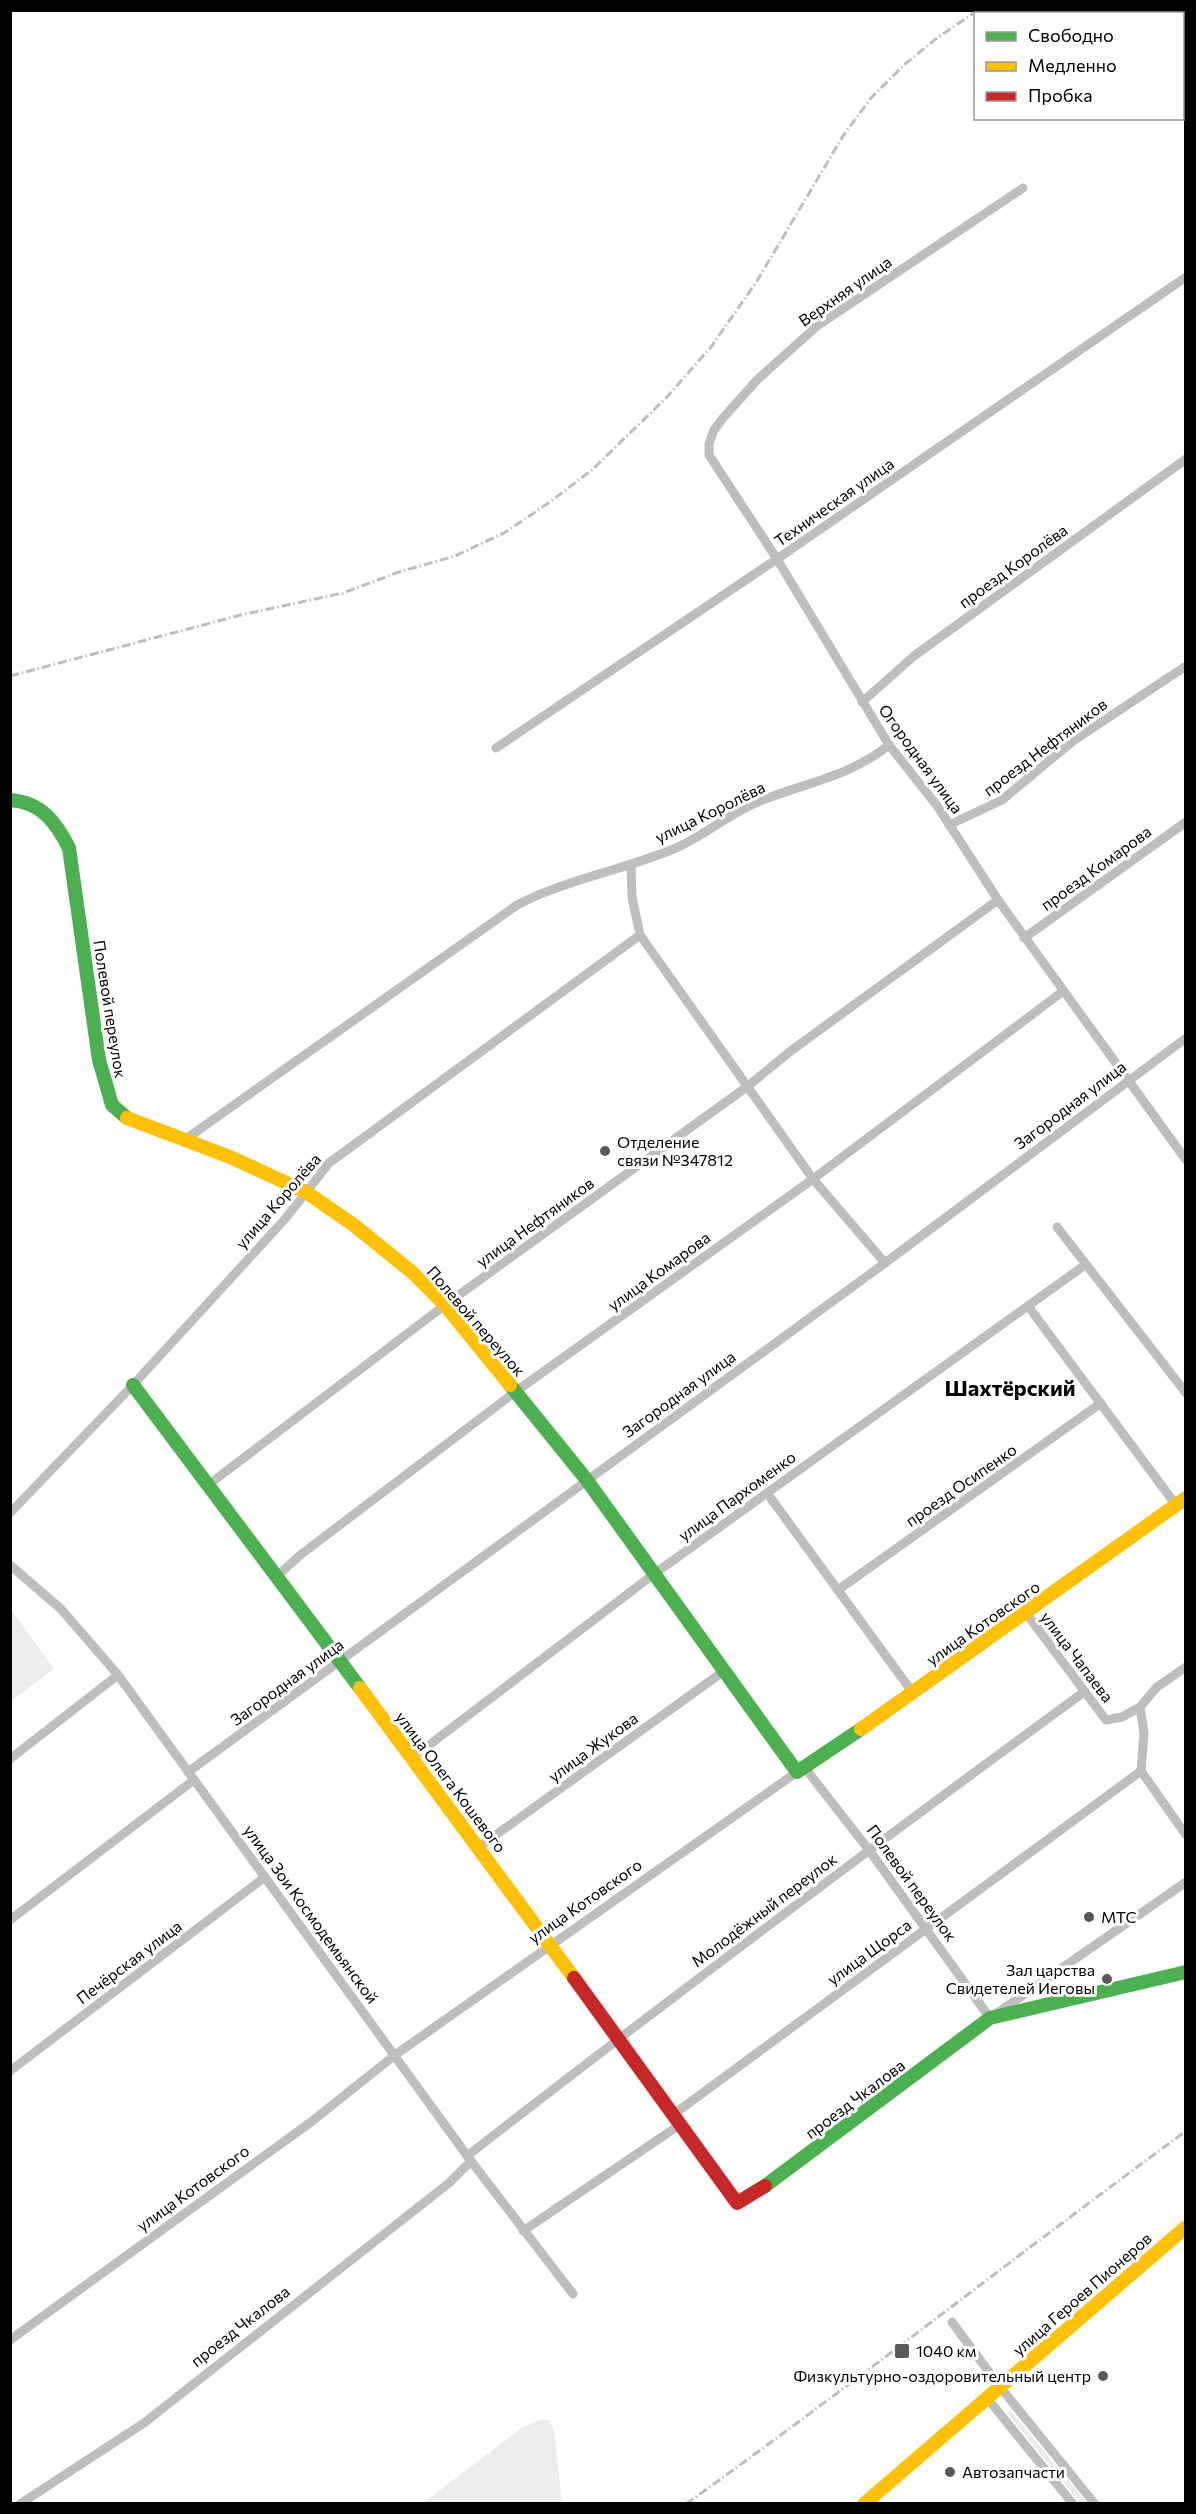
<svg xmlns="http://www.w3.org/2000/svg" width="1196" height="2514" font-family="Commissioner,sans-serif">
	<rect width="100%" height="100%" fill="#fff"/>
	<g fill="#ececec">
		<path d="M10,1608L54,1669L11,1701H10Z"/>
		<path d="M1010,2410L1087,2503H1080L1007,2413Z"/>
		<path d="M540,2420H549L554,2430L562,2503H423L522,2428Z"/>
	</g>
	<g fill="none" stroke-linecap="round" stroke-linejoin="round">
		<g stroke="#bebebe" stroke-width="9">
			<path d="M1023,188L817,326L757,380L723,418L714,430L709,444V455L777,559L889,745L938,807L998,900L1186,1160"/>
			<path d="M862,702L914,656L1186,459"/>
			<path d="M496,748L777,559L1186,277"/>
			<path d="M949,825L1002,800L1073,741L1186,666"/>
			<path d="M631,865L632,897L640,935L813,1179L885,1263"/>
			<path d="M1024,938L1186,822"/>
			<path d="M183,1141L517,905C567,879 624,870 676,848C705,835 730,813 760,801C805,783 851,776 889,745"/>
			<path d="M1057,1227L1186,1393"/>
			<path d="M1028,1306L1176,1505"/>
			<path d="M208,1485L445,1305L748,1086L792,1050L998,900"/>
			<path d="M767,1493L913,1693"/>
			<path d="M10,1513L133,1385L285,1219L329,1163L640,935"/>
			<path d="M10,1565L61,1609L118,1675L471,2161L573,2294"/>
			<path d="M276,1577L299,1556L515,1392L813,1179L1062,992"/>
			<path d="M838,1590L1101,1403"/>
			<path d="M1026,1613L1106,1720L1122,1717L1140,1707L1144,1733L1141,1771L1186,1835"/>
			<path d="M1140,1707L1157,1687L1186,1667"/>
			<path d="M412,1758L654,1574L1085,1265"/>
			<path d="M10,1759L118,1675"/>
			<path d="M805,1768L869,1850L990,2018L1186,1882"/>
			<path d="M188,1772L885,1263L1186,1038"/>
			<path d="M479,1847L724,1671"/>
			<path d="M10,1920L194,1780"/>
			<path d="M10,2071L265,1877"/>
			<path d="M674,2114L1141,1771"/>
			<path d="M467,2156C670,1998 876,1844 1084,1692"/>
			<path d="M523,2231L681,2124"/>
			<path d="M952,2322L1000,2387L1095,2504"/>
			<path d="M10,2340L311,2122L395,2055L797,1772"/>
			<path d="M987,2398L1073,2504"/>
			<path d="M20,2504L144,2423L449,2183L471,2161"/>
		</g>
		<g stroke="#4caf50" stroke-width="14">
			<path d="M10,800C41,802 56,822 69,848L99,1060L112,1105L127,1118"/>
			<path d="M133,1385L360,1688"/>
			<path d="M510,1385L586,1479L797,1772L861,1729"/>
			<path d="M765,2186L990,2018L1186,1972"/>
		</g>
		<g stroke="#ffc107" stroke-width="14">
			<path d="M127,1118L230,1157L306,1192L355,1226L413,1273L445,1305L510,1385"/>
			<path d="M360,1688L574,1978"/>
			<path d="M861,1729L1186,1498"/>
			<path d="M864,2504L1186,2227"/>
		</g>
		<path stroke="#c62828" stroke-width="14" d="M574,1978L737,2203L765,2186"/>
		<g stroke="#bebebe" stroke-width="3" stroke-dasharray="9 3 1.5 3" stroke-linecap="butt">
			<path d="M10,676L241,615L343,593L399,572L455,556L504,533L547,504L592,470L666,398L711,347L757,281L843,136L871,98L904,65L937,38L978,10"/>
			<path d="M686,2504C855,2383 1018,2254 1186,2131"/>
		</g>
	</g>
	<g fill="#595959" stroke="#fff" stroke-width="2">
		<circle cx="605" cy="1151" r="6"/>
		<circle cx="1089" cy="1917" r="6"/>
		<circle cx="1107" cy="1979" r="6"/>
		<rect x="894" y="2343" width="16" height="16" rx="3"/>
		<circle cx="1103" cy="2376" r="6"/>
		<circle cx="950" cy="2472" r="6"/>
	</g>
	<g text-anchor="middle" stroke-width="6" stroke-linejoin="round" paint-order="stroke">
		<g font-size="16" fill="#000" stroke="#fff">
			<text transform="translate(845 291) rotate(-35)" y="6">Верхняя улица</text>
			<text transform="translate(834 502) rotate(-35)" y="6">Техническая улица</text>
			<text transform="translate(1013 566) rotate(-36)" y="6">проезд Королёва</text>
			<text transform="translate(1045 747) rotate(-37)" y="6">проезд Нефтяников</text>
			<text transform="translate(921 759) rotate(54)" y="6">Огородная улица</text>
			<text transform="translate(710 812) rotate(-26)" y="6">улица Королёва</text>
			<text transform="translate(1096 868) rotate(-36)" y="6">проезд Комарова</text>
			<text transform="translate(110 1009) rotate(81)" y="6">Полевой переулок</text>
			<text transform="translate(1070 1105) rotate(-37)" y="6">Загородная улица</text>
			<text transform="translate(278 1201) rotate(-49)" y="6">улица Королёва</text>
			<text transform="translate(535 1222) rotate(-36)" y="6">улица Нефтяников</text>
			<text transform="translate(659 1271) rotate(-36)" y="6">улица Комарова</text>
			<text transform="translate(476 1321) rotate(49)" y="6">Полевой переулок</text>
			<text transform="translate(679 1394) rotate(-36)" y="6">Загородная улица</text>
			<text transform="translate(961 1485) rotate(-35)" y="6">проезд Осипенко</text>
			<text transform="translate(737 1496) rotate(-36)" y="6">улица Пархоменко</text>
			<text transform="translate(983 1623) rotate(-35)" y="6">улица Котовского</text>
			<text transform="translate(1077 1657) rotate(53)" y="6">улица Чапаева</text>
			<text transform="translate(287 1682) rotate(-36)" y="6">Загородная улица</text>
			<text transform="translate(593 1747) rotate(-36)" y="6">улица Жукова</text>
			<text transform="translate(451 1782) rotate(53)" y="6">улица Олега Кошевого</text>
			<text transform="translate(912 1883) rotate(54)" y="6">Полевой переулок</text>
			<text transform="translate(585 1901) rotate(-35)" y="6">улица Котовского</text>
			<text transform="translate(764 1910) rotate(-37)" y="6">Молодёжный переулок</text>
			<text transform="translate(311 1914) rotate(54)" y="6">улица Зои Космодемьянской</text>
			<text transform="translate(869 1952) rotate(-36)" y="6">улица Щорса</text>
			<text transform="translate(129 1962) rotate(-37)" y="6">Печёрская улица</text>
			<text transform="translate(855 2099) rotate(-37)" y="6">проезд Чкалова</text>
			<text transform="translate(193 2188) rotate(-36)" y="6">улица Котовского</text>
			<text transform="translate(1082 2294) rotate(-41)" y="6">улица Героев Пионеров</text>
			<text transform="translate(240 2326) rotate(-38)" y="6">проезд Чкалова</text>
		</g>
		<g font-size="16" fill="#000" stroke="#fff" text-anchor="start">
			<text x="617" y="1148">Отделение<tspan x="617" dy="18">связи №347812</tspan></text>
			<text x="1101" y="1923">МТС</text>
			<text x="1095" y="1976" text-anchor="end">Зал царства<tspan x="1095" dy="18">Свидетелей Иеговы</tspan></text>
			<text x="916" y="2357">1040 км</text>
			<text x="1091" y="2382" text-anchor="end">Физкультурно-оздоровительный центр</text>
			<text x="962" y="2478">Автозапчасти</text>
		</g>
		<g font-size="22" font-weight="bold" fill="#000" stroke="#fff">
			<text x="1010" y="1396">Шахтёрский</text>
		</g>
	</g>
	<rect width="1196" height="2514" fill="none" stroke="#000000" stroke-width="24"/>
	<rect x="974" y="12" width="210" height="108" fill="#ffffff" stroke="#999999" stroke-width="1.5"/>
	<rect x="986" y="32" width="30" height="9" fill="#4caf50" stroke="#999999" stroke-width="1.5"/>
	<text x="1028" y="42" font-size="18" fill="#000000">Свободно</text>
	<rect x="986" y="62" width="30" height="9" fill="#ffc107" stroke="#999999" stroke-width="1.5"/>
	<text x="1028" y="72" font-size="18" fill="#000000">Медленно</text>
	<rect x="986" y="92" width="30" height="9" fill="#c62828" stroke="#999999" stroke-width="1.5"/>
	<text x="1028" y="102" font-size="18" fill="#000000">Пробка</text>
</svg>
